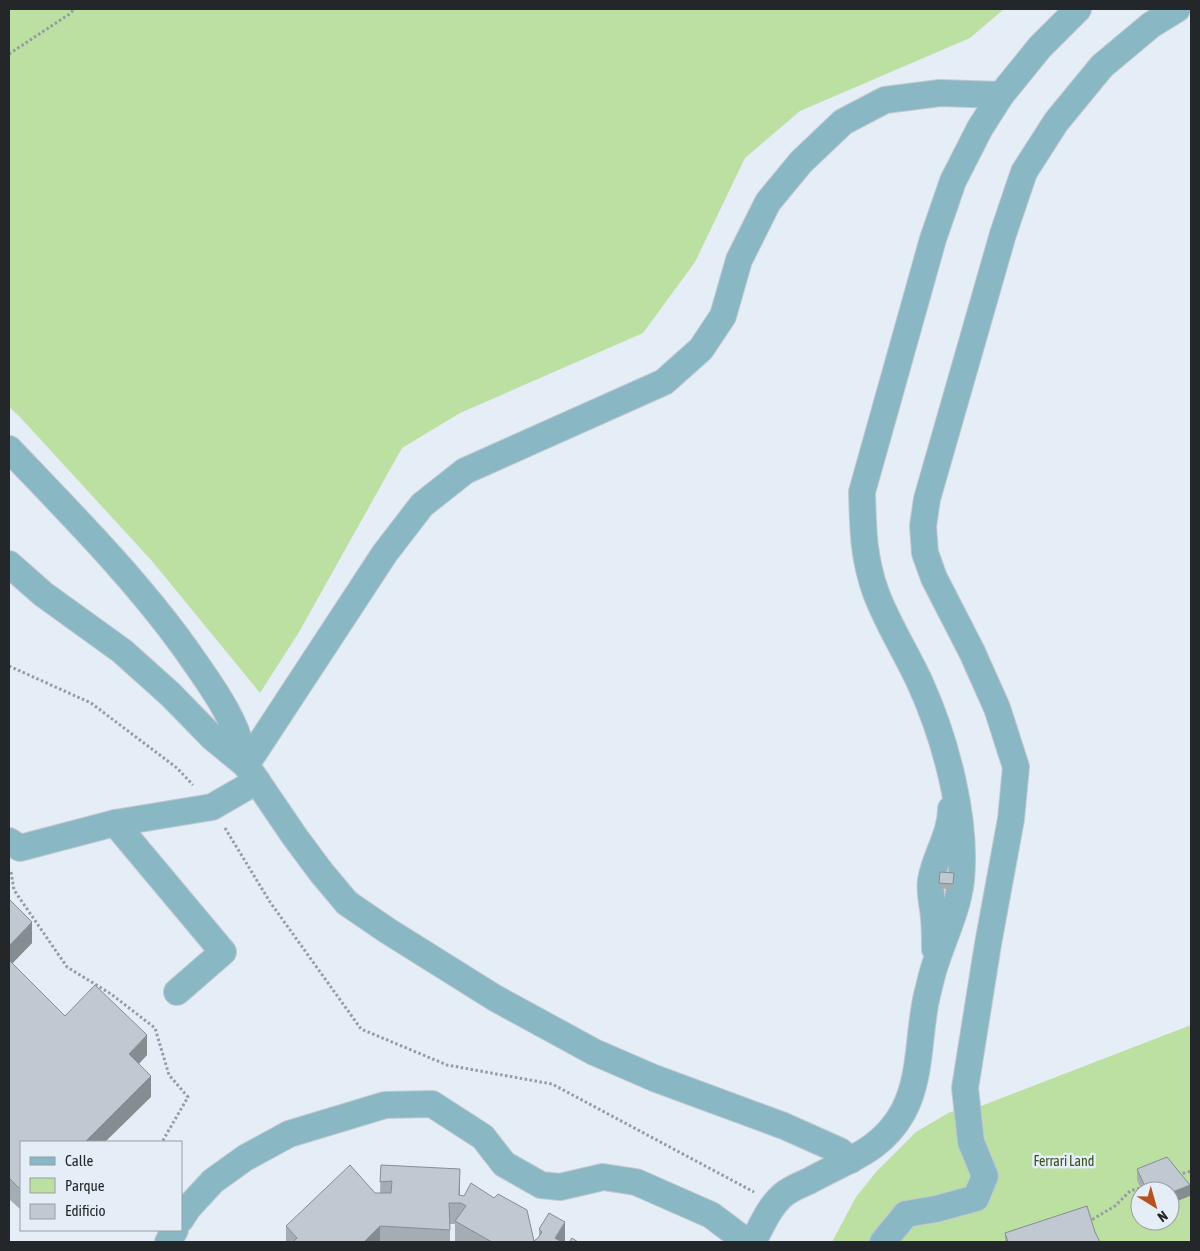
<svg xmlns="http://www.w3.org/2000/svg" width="1200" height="1251" font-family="'Asap Condensed',sans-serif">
	<rect width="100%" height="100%" fill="#e5edf6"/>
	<g fill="#bcdfa2" fill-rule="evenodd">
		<path d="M9,9H1004L970,38L800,111L745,158L695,262L643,333L460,413L402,448L299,632L260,693L152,561L19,416L9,407Z"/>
		<path d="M1191,1025V1242H832L856,1197L876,1172L916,1132L950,1112L976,1108ZM1140,1191H1170V1221H1140Z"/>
	</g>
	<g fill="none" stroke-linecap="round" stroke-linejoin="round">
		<defs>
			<g id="minor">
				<path d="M9,449C70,513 133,576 185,648C203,674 230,710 239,740C242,748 244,757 246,765"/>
				<path d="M9,564L43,594L122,651L170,694L213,738L246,765L295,837L321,872L347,903L388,931L495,998L594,1052L654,1078L784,1126L840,1151L851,1160"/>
				<path d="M246,765L385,553L422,505L465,471L664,382L701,349L723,316L739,260L768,202L801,162L843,122L885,100L940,93L1001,95"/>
				<path d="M115,823L223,952L177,992"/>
				<path d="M9,841L20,848L115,823L212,807L257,781"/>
				<path d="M935,949C935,939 935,928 934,918C933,905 929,893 931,880C935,856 951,834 951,809"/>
				<path d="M181,1219L188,1208L213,1181L245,1158L289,1134L385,1105L432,1104L483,1137L504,1164L541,1185L560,1187L603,1177L636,1182L711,1215L747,1242"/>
				<path d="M168,1242L175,1230"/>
				<path d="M753,1242C761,1227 769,1207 783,1195C790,1189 800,1185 809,1181C846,1160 881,1152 903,1112C922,1077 918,1033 927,995C930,984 932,973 936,962C945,935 958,908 961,880C967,819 946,741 921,685C907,654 888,625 876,593C863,557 863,528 862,492L933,239L953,181L980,128L1001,95L1040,47L1078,9"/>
				<path d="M883,1242L906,1214L936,1209L976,1198L985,1176L971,1142L965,1088L988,944L1011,819L1016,767L997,708L972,652L934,578L925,553L923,526L927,499L1003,234L1024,172L1056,122L1102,66L1151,25L1177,9"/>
			</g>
		</defs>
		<use href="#minor" stroke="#c2c9d1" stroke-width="28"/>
		<g stroke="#969ca2" stroke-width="3" stroke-dasharray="2.5 2.5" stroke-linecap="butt">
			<path d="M9,54L71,13L74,9"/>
			<path d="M9,666L91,703L177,768L193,785"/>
			<path d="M225,828L270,902L361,1029L447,1065L552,1084L754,1192"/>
			<path d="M11,872L14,890L67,967L111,994L155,1028L169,1075L188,1097L162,1142"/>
			<path d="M1178,1175L1191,1171"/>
			<path d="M1088,1222L1115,1206L1130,1191L1143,1187"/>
		</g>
		<use href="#minor" stroke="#8ab7c4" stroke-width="26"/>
	</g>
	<g fill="#a5adb4">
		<path d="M954,878L953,890L939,888V883Z"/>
		<path d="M9,899L32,943L12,963L65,1016L147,1055L139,1064L151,1097L21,1142V1210L9,1199Z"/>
		<path d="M381,1165L460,1190V1195L534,1241L539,1238V1229L565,1242H457L455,1241V1224H450V1242H286V1226L375,1193H380Z"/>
		<path d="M1137,1169L1190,1196L1170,1191H1142L1137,1180Z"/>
		<path d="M1095,1232L1100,1242H1005V1233Z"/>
	</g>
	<g fill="#868d92">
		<path d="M32,922V943L9,967V946Z"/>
		<path d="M147,1035V1055L129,1074V1054Z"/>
		<path d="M151,1076V1097L105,1142H85Z"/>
		<path d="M460,1169V1190L459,1203V1195Z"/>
		<path d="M1190,1185V1196L1170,1204V1193Z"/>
		<path d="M565,1222V1242H555V1238Z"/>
		<path d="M380,1226V1242H364Z"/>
	</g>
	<g fill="#c0c9d1" stroke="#868d92">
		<path d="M940,872L954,873L953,884L939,883Z"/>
		<path d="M9,899L32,922L9,946Z"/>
		<path d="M9,960L65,1016L95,985L147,1035L129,1054L151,1076L85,1142H21V1190L9,1178Z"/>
		<path d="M1167,1157L1190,1185L1170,1193V1191H1147L1137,1169Z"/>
		<path d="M350,1165L375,1193H391L392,1181L380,1182L381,1165L460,1169L459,1195L464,1196L471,1183L494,1198L498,1194L527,1210L534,1241L538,1238L542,1232L539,1229L549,1213L565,1222L555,1238L562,1242H492L455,1221L466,1206L461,1203H449L450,1230L380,1226L364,1242H293L297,1238L286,1226Z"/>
		<path d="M1087,1206L1095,1232L1100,1242H1008L1005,1233Z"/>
		<path d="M572,1238L578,1242H569Z"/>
	</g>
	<g text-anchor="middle" stroke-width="5" stroke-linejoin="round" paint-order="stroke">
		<g font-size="14" fill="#37531d" stroke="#e5edf6">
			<text x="1064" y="1166">Ferrari Land</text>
		</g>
	</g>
	<rect width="1200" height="1251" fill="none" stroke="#24272a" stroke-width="20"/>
	<rect x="20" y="1141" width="162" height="90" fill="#e5edf6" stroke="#989ea4"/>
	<rect x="30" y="1157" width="25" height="8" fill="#8ab7c4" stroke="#989ea4"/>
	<text x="65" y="1166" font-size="15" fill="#24272a">Calle</text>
	<rect x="30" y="1178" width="25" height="15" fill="#bcdfa2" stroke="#989ea4"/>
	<text x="65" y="1191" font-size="15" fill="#24272a">Parque</text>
	<rect x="30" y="1204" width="25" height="15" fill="#c0c9d1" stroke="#989ea4"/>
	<text x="65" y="1216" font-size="15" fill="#24272a">Edificio</text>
	<g transform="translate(1155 1206) rotate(143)"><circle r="24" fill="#e5edf6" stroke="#989ea4"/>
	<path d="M0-4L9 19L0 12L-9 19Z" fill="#b6521f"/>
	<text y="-8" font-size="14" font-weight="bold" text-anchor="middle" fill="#24272a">N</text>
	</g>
</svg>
